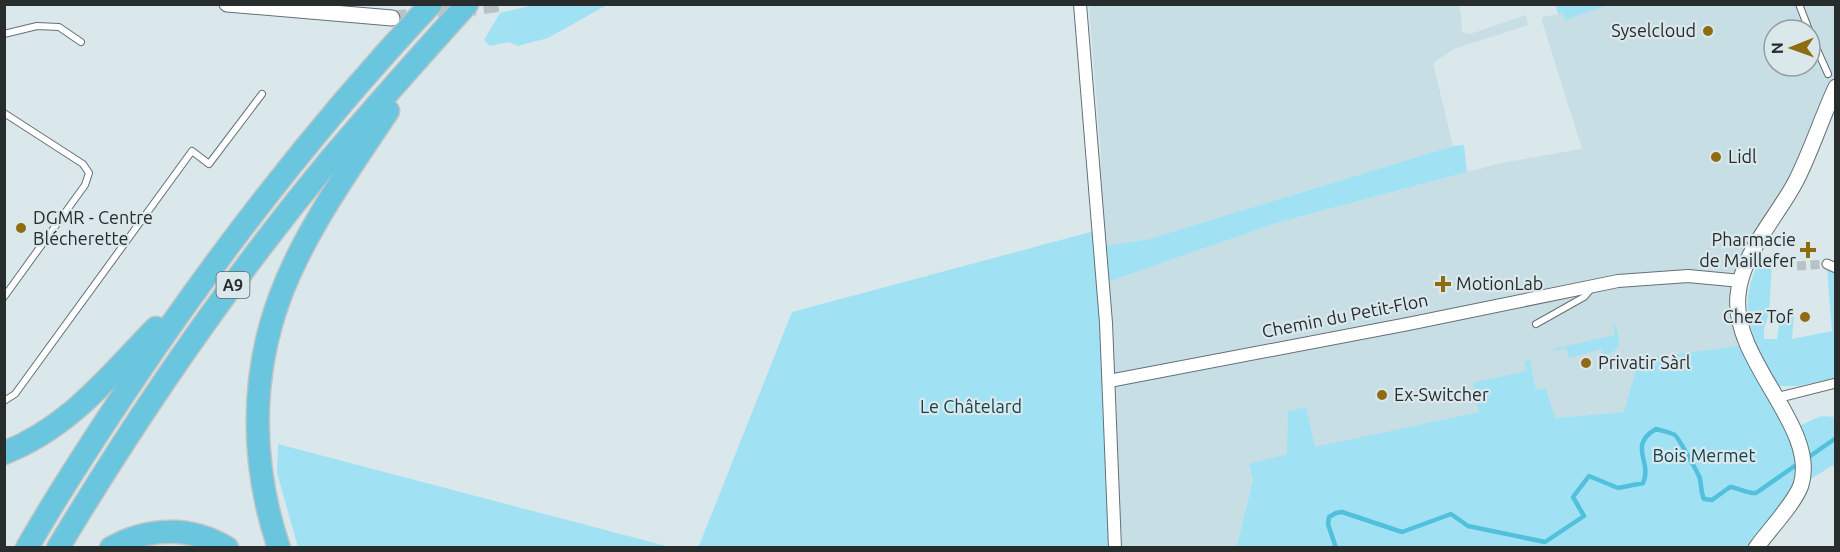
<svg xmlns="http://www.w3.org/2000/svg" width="1840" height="552" font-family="Ubuntu,sans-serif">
	<rect width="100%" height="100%" fill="#dae8ec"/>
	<g fill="#c8dee5" fill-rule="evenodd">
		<path d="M1458,4L1461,14L1462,32L1470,34L1526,15L1528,25L1454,49L1433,63L1453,146L1149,239L1099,247L1101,156L1089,5Z"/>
		<path d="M1556,5H1835V87L1745,269L1747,345L1624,412L1545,419L1253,480L1236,547H1115L1102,284L1276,223L1501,163L1582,149L1542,21L1543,17L1558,14ZM1774,30H1810V66H1774Z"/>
	</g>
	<g fill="#a0e2f4">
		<path d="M538,4H607V5L548,38L518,46L508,42L490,46L484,40L500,13Z"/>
		<path d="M1565,4H1608V5L1565,20L1563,12L1558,14L1556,7Z"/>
		<path d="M1464,145L1467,172L1276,223L1102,284L1115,547L698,548L792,312L1098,230L1099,247L1149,239L1453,146Z"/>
		<path d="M1758,263L1772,264L1769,314L1764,328V339H1777L1780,316L1794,317L1792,339L1832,331L1827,269L1835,273V378L1798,386H1777C1755,341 1735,314 1758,263Z"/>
		<path d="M1613,324L1616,326C1620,344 1624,349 1603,356L1601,349L1569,358L1566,348L1556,351L1553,349L1615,335Z"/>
		<path d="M1747,345L1792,429L1821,416L1835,417V464L1801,485L1756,547L1236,548L1253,480L1249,464L1287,454L1288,411L1306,407L1315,447L1479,412L1473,383L1526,371L1524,361L1530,360L1536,390L1546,388L1555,418L1624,412L1639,359Z"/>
		<path d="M278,444L670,547H298L277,473Z"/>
	</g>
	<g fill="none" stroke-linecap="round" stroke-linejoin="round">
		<g stroke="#51c0dc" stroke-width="4.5">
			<path d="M1806,459L1836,438"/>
			<path d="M1336,548L1328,524L1329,517L1336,513L1342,512L1402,532L1451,514L1468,526L1545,542L1584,516L1573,497L1589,476L1618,488L1643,483C1653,462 1627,446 1656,429C1662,431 1669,432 1675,435C1678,437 1696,470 1699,476C1702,483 1700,491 1704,499L1712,500L1730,487C1739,488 1748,494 1756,493L1799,463"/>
		</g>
		<path stroke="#b6c2c6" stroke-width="9" stroke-dasharray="9 4.5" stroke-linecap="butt" d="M1797,266L1827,264"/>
		<path stroke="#b6c2c6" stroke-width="15" stroke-dasharray="15 8" stroke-linecap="butt" d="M392,18L435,14L500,4"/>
		<defs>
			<g id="service">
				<path d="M1799,4L1809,30"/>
				<path d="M4,34L37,26L59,27L81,42"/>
				<path d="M1810,34L1828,74"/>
				<path d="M4,113L83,164L89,173L85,185L4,297"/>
				<path d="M1536,324L1584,297L1591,289"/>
				<path d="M4,401L15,394L192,151L209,164L262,94"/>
			</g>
			<g id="pedestrian">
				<path d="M1827,264L1836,268"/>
				<path d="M1776,398L1836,383"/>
			</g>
			<g id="minor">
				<path d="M1080,4L1106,323L1115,548"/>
				<path d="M1109,381L1408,324L1618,281L1688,276L1741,281"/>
			</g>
			<g id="tertiary">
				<path d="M227,4L392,18"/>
				<path d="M1756,548C1768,531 1795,503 1801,485C1819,427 1731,361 1738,295C1742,251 1778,217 1797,179C1812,149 1822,117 1836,87"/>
			</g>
			<g id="motorway">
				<path d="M4,453C70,427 108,377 156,328"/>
				<path d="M27,548C60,490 97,434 134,379C223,247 322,120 431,4"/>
				<path d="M58,548C139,413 229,282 329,161C374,108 420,56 467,4"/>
				<path d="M111,548C148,527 191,526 227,548"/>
				<path d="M279,548C251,465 250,378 280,297C305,230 349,170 388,111"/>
			</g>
		</defs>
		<use href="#service" stroke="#647074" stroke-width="8"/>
		<use href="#pedestrian" stroke="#647074" stroke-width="11"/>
		<use href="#minor" stroke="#647074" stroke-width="14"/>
		<use href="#tertiary" stroke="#647074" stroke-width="17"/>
		<use href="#motorway" stroke="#c3c4c4" stroke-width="25"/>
		<use href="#service" stroke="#fff" stroke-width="6"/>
		<use href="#pedestrian" stroke="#fff" stroke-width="9"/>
		<use href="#minor" stroke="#fff" stroke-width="12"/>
		<use href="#tertiary" stroke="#fff" stroke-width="15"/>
		<use href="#motorway" stroke="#6ac6de" stroke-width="22"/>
	</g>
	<g fill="#8f6c11" stroke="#dae8ec" stroke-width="2">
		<circle cx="1708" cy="31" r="6"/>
		<circle cx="1716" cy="157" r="6"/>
		<circle cx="21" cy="228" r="6"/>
		<path d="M1805 241h6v6h6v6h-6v6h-6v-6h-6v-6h6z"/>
		<path d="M1440 275h6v6h6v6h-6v6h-6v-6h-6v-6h6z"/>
		<circle cx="1805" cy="317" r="6"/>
		<circle cx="1586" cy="363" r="6"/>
		<circle cx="1382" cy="395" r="6"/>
	</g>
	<g text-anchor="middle" stroke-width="4.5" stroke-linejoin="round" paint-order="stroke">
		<rect fill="#dae8ec" stroke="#5d6466" stroke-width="1.5" x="216.5" y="272" width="33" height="26" rx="4.5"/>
		<g font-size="16" font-weight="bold" fill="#272c2d">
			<text x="233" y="291">A9</text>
		</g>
		<g font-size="18" fill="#272c2d" stroke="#dae8ec" text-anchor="start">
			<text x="1696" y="37" text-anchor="end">Syselcloud</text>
			<text x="1728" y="163">Lidl</text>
			<text x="33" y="224">DGMR - Centre<tspan x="33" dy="21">Blécherette</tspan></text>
			<text x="1796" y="246" text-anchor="end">Pharmacie<tspan x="1796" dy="21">de Maillefer</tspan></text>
			<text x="1456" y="290">MotionLab</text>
			<text x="1793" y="323" text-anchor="end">Chez Tof</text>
			<text x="1598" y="369">Privatir Sàrl</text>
			<text x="1394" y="401">Ex-Switcher</text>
		</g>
		<g font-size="18" fill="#272c2d" stroke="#dae8ec">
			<text transform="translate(1345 316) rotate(-11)" y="6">Chemin du Petit-Flon</text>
		</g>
		<g font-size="18" fill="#12434f" stroke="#dae8ec">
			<text x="971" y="413">Le Châtelard</text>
			<text x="1704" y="462">Bois Mermet</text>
		</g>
	</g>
	<rect width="1840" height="552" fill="none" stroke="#272c2d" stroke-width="12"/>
	<g transform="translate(1792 48) rotate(269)"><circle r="28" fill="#dae8ec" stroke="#929da0" stroke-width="1.5"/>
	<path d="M0-4.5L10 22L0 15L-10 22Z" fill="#8f6c11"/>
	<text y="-9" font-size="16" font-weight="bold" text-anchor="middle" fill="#272c2d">N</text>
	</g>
</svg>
